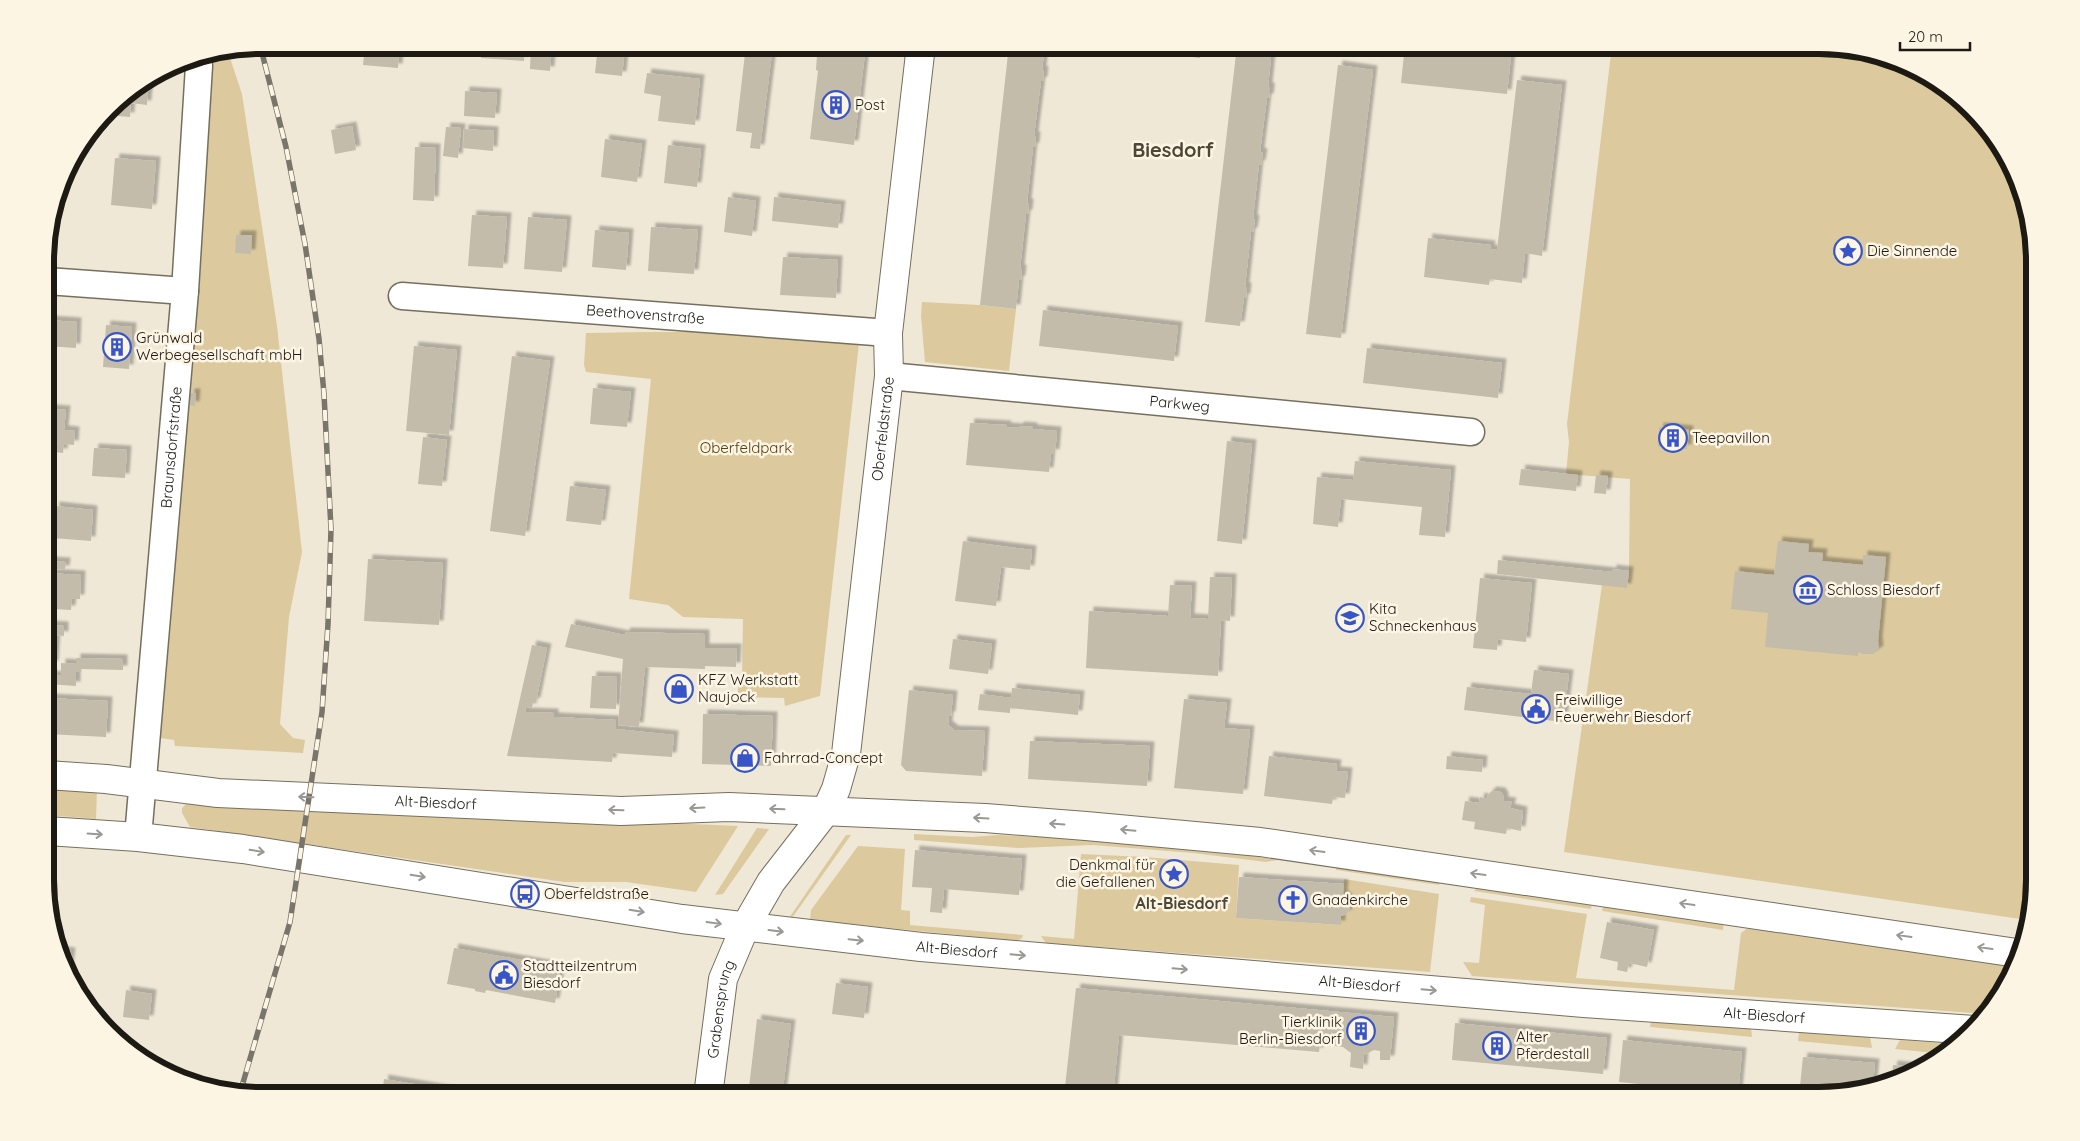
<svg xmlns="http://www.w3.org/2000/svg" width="2080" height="1141" font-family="Quicksand,sans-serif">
	<defs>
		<filter id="shadow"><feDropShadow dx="4.5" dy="-4.5" stdDeviation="1" flood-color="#0004"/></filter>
	</defs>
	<rect width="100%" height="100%" fill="#efe8d7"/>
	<g fill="#dcca9e">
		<path d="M1612,45H1820L1876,52L1927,74L1999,141L2024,191L2035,246V894L2027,920L1564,852L1602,585L1627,587L1629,571L1630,479L1566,474L1569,442L1567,424Z"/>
		<path d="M228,52L242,94L277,326L302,552L289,617L280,724L293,738L305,740L303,753L175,746L174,740L160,738L212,87L211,69L208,55Z"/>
		<path d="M922,302L980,305L1016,309L1009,371L925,362L921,316Z"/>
		<path d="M647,332H728L859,343L820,696L785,706L784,698L738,697V681H742L743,619L683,617L668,605L629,599L651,379L586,372L584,365L586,333Z"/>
		<path d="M47,786L97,789L96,819L47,815Z"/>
		<path d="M188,802L738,826L696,892L626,882H564L190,827L182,813V808Z"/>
		<path d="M757,828L769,829L723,894L715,895Z"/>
		<path d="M914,834L972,837L998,835L1085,839L1226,852L1278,860L1266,862L1193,853L1093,845L1019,848L914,840Z"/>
		<path d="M846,835H851L792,918H789Z"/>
		<path d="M858,846L905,849L901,910L910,911V925L1023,935L1022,938L1017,941L810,920L811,910Z"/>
		<path d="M1081,854L1145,857L1239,865L1236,918L1340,925L1341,916L1347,914L1350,908L1348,897L1343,894L1344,879L1439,894L1430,972L1046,943L1041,936L1074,939Z"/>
		<path d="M1337,865L1440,880L1439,885L1336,870Z"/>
		<path d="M1478,887L1592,903L1591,909L1474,891Z"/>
		<path d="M1471,897L1587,914L1576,978L1734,990L1741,933L1751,926L2014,964L2006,988L1986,1014L1472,976L1463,962L1479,963L1485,905L1470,902Z"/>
		<path d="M1604,904L1724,921L1723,930L1602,911Z"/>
		<path d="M1651,1021L1751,1028L1752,1037L1650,1027Z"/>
		<path d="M1799,1032L1870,1037L1872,1048L1798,1041Z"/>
		<path d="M1900,1040L1957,1044L1944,1054L1895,1049Z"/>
	</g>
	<g fill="#c3bcab" filter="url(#shadow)">
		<path d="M365,45H400L398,68L363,65Z"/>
		<path d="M482,45H525L524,61L481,58Z"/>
		<path d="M531,45H552L550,71L530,69Z"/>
		<path d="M598,45L625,48L622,76L595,73Z"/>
		<path d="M746,45H773L760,149L750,148L752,133L736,131Z"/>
		<path d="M821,45H866L854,145L810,139L818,71L816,70L817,55L820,56Z"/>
		<path d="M1009,45H1045L1042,70L1044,71L1043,81H1041L1034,136H1036L1035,147H1033L1027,203H1029L1028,214H1026L1020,269H1022L1021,280H1019L1016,309L980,305Z"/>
		<path d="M1090,45H1201L1200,58Z"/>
		<path d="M1405,45L1511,56L1507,94L1401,83Z"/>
		<path d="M1236,54L1271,58L1268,87H1270V92L1269,98H1267L1260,152L1263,153L1261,165L1259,164L1253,219L1255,220L1253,232H1251L1245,287H1247L1246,298H1244L1240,326L1205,322Z"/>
		<path d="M1338,65L1373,70L1341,338L1306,334Z"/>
		<path d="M647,73L700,79L695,125L658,121L661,96L644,93Z"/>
		<path d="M149,79L147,105L131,103L130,117L107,115L118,99Z"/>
		<path d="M1517,80L1562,85L1542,256L1525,253L1522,283L1490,279L1489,285L1424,277L1428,238L1491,245L1490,249L1497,250Z"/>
		<path d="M465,91L497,93L495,118L464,116Z"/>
		<path d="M352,126L356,150L335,154L331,130Z"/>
		<path d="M446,127L461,128L458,158L443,156Z"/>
		<path d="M464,129L494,131L493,151L463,148Z"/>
		<path d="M605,139L642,144L637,182L601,177Z"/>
		<path d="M668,145L701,149L697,187L664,183Z"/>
		<path d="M415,147L436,148L434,201L413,200Z"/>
		<path d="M115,158L156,161L152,209L111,205Z"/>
		<path d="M728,197L756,201L752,236L724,232Z"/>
		<path d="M774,197L841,205L838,228L772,221Z"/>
		<path d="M472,215L507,217L503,268L468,266Z"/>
		<path d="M528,217L567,220L562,272L524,269Z"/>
		<path d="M651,227L698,230L694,274L648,271Z"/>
		<path d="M595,230L629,233L626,270L592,267Z"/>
		<path d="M236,235H252L251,254L235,253Z"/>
		<path d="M783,257L838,260L836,298L780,295Z"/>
		<path d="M1043,310L1178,326L1174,361L1039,346Z"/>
		<path d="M47,320L77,322L76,348L47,346Z"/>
		<path d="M106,325L132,327L129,369L103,367Z"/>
		<path d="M414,346L457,350L449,435L406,431Z"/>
		<path d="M1367,348L1502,363L1498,398L1363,383Z"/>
		<path d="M512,356L550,361L525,536L490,531Z"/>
		<path d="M593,388L631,392L627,427L590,424Z"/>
		<path d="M190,393H196L195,406L190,405Z"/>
		<path d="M50,409L66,410L64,430L75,431L74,445L64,444L63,453L47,451V426H48Z"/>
		<path d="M970,423L1007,425L1006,427L1019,428V426L1033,427V429L1057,431L1055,454L1051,453L1049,472L966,465Z"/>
		<path d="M1659,427L1689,430L1687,449L1658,447Z"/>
		<path d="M423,437L447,440L442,486L418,484Z"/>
		<path d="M1227,441L1252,444L1242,544L1217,541Z"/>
		<path d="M94,448L127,450L125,478L92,476Z"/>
		<path d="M1355,461L1451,470L1445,537L1419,535L1422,507L1341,499L1338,527L1313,524L1317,477L1353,480Z"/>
		<path d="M1521,469L1578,475L1576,491L1519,485Z"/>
		<path d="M1596,475L1608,476L1606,494L1594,493Z"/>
		<path d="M570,486L606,490L601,525L566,521Z"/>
		<path d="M55,506L93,510L91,541L52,538Z"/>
		<path d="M963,541L1032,550L1030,570L1001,567L996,606L955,601Z"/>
		<path d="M1778,541L1809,544L1808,552L1823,553L1822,561L1863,565V555L1886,557L1878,641L1879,650L1873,654H1862L1858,650V656L1765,647L1768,613L1731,609L1735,571L1774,575Z"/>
		<path d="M368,559L443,563L439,625L364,621Z"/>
		<path d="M1498,560L1612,572V569L1629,571L1627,588L1497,574Z"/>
		<path d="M47,561L66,562L65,570L47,568Z"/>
		<path d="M47,573L81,575L80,599H72L71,610L53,609L54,586L47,585Z"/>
		<path d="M1210,577L1232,578L1230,621L1221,620L1218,676L1086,668L1089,611L1168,616L1170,585L1192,586L1190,618L1208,619Z"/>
		<path d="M1480,578L1532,583L1526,642L1498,639L1497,650L1473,648Z"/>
		<path d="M571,624L625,635L626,632L705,634V648H737L736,667L705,666V669L645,667L639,727L618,725L623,659L565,647Z"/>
		<path d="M47,625L64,626V636L56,635L54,665L47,664Z"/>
		<path d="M953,639L992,644L988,674L949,669Z"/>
		<path d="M532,645L547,648L536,702H533L532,708L526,707L525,712L554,713V717L616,720V729L674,735L672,757L613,753L612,762L507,756Z"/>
		<path d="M76,658L123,659V670L81,669V672H76V686L47,684V675L61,676V663L76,664Z"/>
		<path d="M1534,670L1569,674L1563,722L1464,710L1467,687L1531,694Z"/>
		<path d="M592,676L617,677L616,709L590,708Z"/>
		<path d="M1012,688L1080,695L1078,715L1010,708V713L978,710L980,694L1011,698Z"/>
		<path d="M909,690L953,695L951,716H949L948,725L954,730L985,731L982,776L906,771L901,765Z"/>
		<path d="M47,698L108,701L106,737L47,734Z"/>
		<path d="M1184,699L1227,703L1224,728L1250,730L1243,794L1174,788Z"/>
		<path d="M703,714L773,716L771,766L702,764Z"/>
		<path d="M1030,741L1150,746L1147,786L1028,779Z"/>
		<path d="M1269,756L1337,764L1336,771L1348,772L1345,798L1333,797L1332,804L1264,796Z"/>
		<path d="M1447,756L1483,760L1482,772L1446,769Z"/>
		<path d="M1492,791L1501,792L1504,797V801L1512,802L1510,808L1523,811L1521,831L1507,828L1506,834L1474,829L1475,822L1462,820L1465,801L1479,803L1480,797L1487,799L1488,795Z"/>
		<path d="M915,850L1022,859L1019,895L944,889L942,913L930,912L932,888L912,887Z"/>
		<path d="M1239,877L1344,884L1343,894L1349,900L1350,908L1347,914L1341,916V925L1236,918Z"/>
		<path d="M1607,922L1654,930L1647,967L1629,963L1627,972L1617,970L1618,962L1600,958Z"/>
		<path d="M454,948L561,967L555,1003L486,990L485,993L475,991V989L447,984Z"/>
		<path d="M63,951L71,952L69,969Z"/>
		<path d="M836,983L868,987L864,1018L832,1014Z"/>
		<path d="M1076,988L1394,1017L1390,1060H1380V1051L1374,1050L1364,1055L1363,1069L1350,1067L1351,1053L1343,1047L1320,1044L1319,1052L1119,1035L1113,1096H1064Z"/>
		<path d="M126,990L152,994L149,1020L123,1017Z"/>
		<path d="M757,1019L791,1024L782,1096H748Z"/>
		<path d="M1455,1023L1607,1038L1603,1074L1452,1060Z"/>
		<path d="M1623,1040L1742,1052L1738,1094L1619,1082Z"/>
		<path d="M1803,1057L1875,1063L1873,1083L1833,1096H1799Z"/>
		<path d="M1893,1065L1924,1068L1892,1078Z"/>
		<path d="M384,1079L478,1095V1096H382Z"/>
	</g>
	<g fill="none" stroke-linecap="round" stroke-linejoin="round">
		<defs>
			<g id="minor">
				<path d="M47,281L185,291"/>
				<path id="s1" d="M402,296L888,333"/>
				<path id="s2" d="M889,376L1471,432"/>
				<path id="s3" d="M138,837L185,291L199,66L197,58"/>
			</g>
			<g id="tertiary">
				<path id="s4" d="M708,1096L723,979L745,927L771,882L826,811L836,789L846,754L889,376L888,333L921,45"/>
			</g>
			<g id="primary">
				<path id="s5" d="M47,775L106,779L218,793L621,811L729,807L985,818L1086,826L1260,842L2017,953"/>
				<path id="s6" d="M47,831L138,837L243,849L682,919L921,947L1584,1003L1974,1030"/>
			</g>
		</defs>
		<use href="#minor" stroke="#766f60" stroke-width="29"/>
		<use href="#tertiary" stroke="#766f60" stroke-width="30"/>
		<use href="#primary" stroke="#766f60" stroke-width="30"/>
		<use href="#minor" stroke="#fff" stroke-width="26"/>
		<use href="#tertiary" stroke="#fff" stroke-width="28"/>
		<use href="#primary" stroke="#fff" stroke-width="28"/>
		<defs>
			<path id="rail" d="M240,1093L290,922L322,712L328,624L331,529L324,394L319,339L305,244L286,147L260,45"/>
		</defs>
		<use href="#rail" stroke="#79756a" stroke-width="5.5"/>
		<use href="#rail" stroke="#fdf5e4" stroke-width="4" stroke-dasharray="11" stroke-linecap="butt"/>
	</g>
	<defs><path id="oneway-shaft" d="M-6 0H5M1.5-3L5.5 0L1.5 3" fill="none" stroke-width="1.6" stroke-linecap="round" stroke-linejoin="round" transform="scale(1.25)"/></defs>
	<g stroke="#999895">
		<use href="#oneway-shaft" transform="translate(306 797) rotate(-178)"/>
		<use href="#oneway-shaft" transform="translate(697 808) rotate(177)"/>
		<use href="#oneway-shaft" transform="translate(777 809) rotate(-178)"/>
		<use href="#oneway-shaft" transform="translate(616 810) rotate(-178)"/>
		<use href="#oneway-shaft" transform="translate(981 818) rotate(-177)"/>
		<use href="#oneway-shaft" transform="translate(1057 824) rotate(-176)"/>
		<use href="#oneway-shaft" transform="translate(1128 830) rotate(-175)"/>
		<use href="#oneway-shaft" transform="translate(95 834) rotate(4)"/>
		<use href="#oneway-shaft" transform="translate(257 851) rotate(9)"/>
		<use href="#oneway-shaft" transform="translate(1317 851) rotate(-172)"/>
		<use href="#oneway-shaft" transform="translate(1478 874) rotate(-172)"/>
		<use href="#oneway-shaft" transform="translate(418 876) rotate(9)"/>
		<use href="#oneway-shaft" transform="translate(1687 904) rotate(-172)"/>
		<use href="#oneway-shaft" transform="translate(637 911) rotate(9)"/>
		<use href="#oneway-shaft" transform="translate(714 923) rotate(8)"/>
		<use href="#oneway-shaft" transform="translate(776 931) rotate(7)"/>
		<use href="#oneway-shaft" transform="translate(1904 936) rotate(-172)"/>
		<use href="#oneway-shaft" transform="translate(856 940) rotate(6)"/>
		<use href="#oneway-shaft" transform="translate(1985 948) rotate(-172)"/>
		<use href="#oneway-shaft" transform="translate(1018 955) rotate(5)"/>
		<use href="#oneway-shaft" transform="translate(1180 969) rotate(5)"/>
		<use href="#oneway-shaft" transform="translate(1429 990) rotate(5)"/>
	</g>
	<defs>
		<symbol id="building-ring" viewBox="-11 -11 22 22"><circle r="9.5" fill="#fdf5e4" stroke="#3755c7" stroke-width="1.5"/><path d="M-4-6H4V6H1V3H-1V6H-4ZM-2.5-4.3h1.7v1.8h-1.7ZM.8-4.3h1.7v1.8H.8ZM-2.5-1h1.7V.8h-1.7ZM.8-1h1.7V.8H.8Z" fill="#3755c7"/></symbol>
		<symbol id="sight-ring" viewBox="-11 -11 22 22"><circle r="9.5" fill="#fdf5e4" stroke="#3755c7" stroke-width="1.5"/><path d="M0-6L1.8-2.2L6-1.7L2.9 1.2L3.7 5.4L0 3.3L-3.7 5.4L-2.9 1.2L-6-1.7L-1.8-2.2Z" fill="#3755c7"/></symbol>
		<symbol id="museum-ring" viewBox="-11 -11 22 22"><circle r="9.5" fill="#fdf5e4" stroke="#3755c7" stroke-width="1.5"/><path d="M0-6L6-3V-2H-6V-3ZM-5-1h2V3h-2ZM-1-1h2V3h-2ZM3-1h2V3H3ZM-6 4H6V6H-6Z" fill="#3755c7"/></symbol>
		<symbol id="school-ring" viewBox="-11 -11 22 22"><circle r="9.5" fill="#fdf5e4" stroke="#3755c7" stroke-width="1.5"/><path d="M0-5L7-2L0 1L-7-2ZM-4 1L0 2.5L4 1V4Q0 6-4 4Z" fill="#3755c7"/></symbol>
		<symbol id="shop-ring" viewBox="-11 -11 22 22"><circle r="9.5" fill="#fdf5e4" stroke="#3755c7" stroke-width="1.5"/><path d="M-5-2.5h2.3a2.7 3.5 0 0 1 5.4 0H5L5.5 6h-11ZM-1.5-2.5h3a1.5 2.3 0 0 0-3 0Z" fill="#3755c7"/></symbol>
		<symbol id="civic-ring" viewBox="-11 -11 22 22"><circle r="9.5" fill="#fdf5e4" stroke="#3755c7" stroke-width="1.5"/><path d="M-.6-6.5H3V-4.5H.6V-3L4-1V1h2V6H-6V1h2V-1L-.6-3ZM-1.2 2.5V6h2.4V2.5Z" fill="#3755c7"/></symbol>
		<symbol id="bus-ring" viewBox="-11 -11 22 22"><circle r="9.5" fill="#fdf5e4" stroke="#3755c7" stroke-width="1.5"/><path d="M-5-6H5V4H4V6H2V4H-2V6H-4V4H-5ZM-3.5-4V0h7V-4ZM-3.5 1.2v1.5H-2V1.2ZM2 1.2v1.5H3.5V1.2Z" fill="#3755c7"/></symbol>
		<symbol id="church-ring" viewBox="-11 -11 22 22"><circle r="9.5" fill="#fdf5e4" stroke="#3755c7" stroke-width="1.5"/><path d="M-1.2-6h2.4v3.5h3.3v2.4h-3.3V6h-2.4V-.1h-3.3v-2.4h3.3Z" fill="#3755c7"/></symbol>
	</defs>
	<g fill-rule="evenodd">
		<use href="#building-ring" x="820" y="89" width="32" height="32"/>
		<use href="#sight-ring" x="1832" y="235" width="32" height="32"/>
		<use href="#building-ring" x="101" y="331" width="32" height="32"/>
		<use href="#building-ring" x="1657" y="422" width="32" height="32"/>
		<use href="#museum-ring" x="1792" y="574" width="32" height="32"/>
		<use href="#school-ring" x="1334" y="602" width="32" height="32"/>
		<use href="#shop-ring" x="663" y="673" width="32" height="32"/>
		<use href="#civic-ring" x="1520" y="693" width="32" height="32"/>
		<use href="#shop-ring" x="729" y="742" width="32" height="32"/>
		<use href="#sight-ring" x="1158" y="858" width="32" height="32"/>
		<use href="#bus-ring" x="509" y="878" width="32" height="32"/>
		<use href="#church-ring" x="1277" y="884" width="32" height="32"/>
		<use href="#civic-ring" x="488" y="959" width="32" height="32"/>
		<use href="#building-ring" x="1345" y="1015" width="32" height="32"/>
		<use href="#building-ring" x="1481" y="1030" width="32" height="32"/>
	</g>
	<g text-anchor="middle" stroke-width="5" stroke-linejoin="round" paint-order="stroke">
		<g font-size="15" fill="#1d1a14" stroke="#fdf5e4" text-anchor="start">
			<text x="855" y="110">Post</text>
			<text x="1867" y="256">Die Sinnende</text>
			<text x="136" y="343">Grünwald<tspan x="136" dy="17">Werbegesellschaft mbH</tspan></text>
			<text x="1692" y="443">Teepavillon</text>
			<text x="1827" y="595">Schloss Biesdorf</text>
			<text x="1369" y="614">Kita<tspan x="1369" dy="17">Schneckenhaus</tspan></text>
			<text x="698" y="685">KFZ Werkstatt<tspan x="698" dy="17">Naujock</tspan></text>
			<text x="1555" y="705">Freiwillige<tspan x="1555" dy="17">Feuerwehr Biesdorf</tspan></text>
			<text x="764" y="763">Fahrrad-Concept</text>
			<text x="1155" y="870" text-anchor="end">Denkmal für<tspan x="1155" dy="17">die Gefallenen</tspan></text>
			<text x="544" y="899">Oberfeldstraße</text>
			<text x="1312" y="905">Gnadenkirche</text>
			<text x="523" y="971">Stadtteilzentrum<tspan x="523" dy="17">Biesdorf</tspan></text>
			<text x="1342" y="1027" text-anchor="end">Tierklinik<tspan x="1342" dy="17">Berlin-Biesdorf</tspan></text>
			<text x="1516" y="1042">Alter<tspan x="1516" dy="17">Pferdestall</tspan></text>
		</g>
		<g font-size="15" fill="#1d1a14" stroke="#fdf5e4">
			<text dy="5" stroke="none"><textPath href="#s1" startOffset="244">Beethovenstraße</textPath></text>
			<text dy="5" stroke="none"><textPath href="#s2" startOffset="292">Parkweg</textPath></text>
			<text dy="5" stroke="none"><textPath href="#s4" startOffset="704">Oberfeldstraße</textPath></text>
			<text dy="5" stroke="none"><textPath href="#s3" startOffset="391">Braunsdorfstraße</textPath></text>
			<text dy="5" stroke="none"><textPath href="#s5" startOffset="390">Alt-Biesdorf</textPath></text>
			<text dy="5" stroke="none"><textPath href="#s6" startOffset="918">Alt-Biesdorf</textPath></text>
			<text dy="5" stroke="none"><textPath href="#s6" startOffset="1322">Alt-Biesdorf</textPath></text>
			<text dy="5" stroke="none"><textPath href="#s4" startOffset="88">Grabensprung</textPath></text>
			<text dy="5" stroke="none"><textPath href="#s6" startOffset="1728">Alt-Biesdorf</textPath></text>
		</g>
		<g font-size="15" fill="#53410d" stroke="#fdf5e4">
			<text x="746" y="453">Oberfeldpark</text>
		</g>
		<g font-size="16" font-weight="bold" fill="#4d4738" stroke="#fdf5e4">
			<text x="1182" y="909">Alt-Biesdorf</text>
		</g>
		<g font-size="20" font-weight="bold" fill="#4d4738" stroke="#fdf5e4">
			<text x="1173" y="157">Biesdorf</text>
		</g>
	</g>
	<path d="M0 0H2080V1141H0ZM261 54H1819A207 207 0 0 1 2026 261V880A207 207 0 0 1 1819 1087H261A207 207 0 0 1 54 880V261A207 207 0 0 1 261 54Z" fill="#fdf5e4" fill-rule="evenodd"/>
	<path fill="none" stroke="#1d1a14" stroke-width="6" d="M261 54H1819A207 207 0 0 1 2026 261V880A207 207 0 0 1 1819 1087H261A207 207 0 0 1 54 880V261A207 207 0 0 1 261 54Z"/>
	<path d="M1900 42v8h70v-8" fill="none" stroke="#1d1a14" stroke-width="2.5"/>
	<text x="1908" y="42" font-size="15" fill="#1d1a14" stroke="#fdf5e4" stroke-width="4" paint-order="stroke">20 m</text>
</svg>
